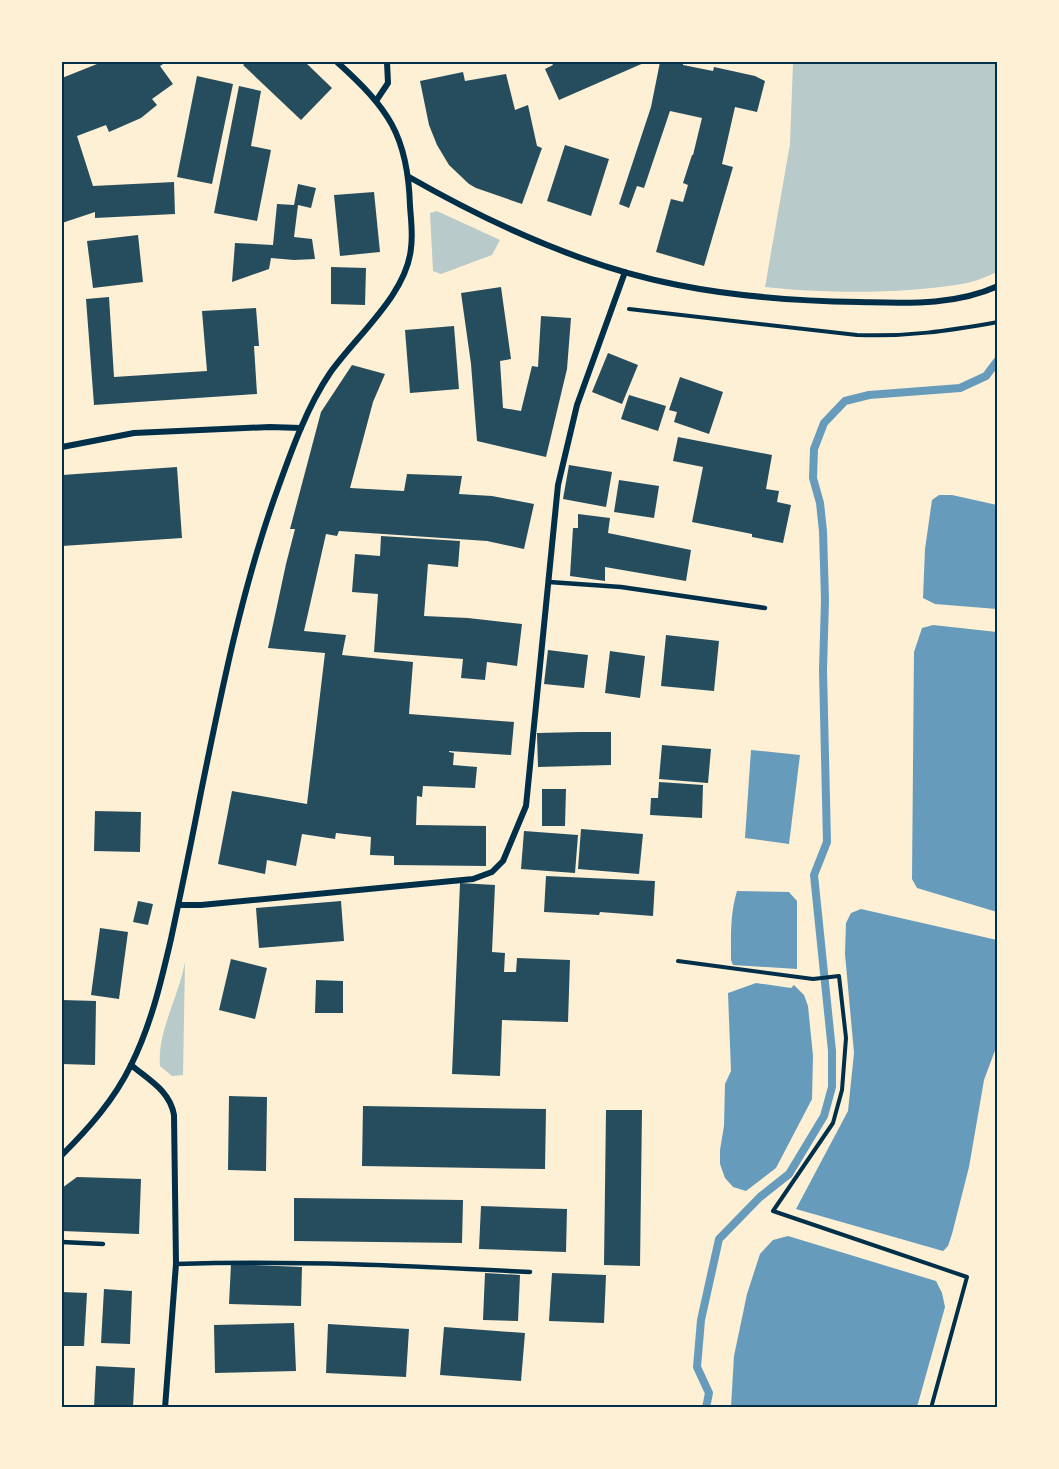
<svg xmlns="http://www.w3.org/2000/svg" width="1059" height="1469" font-family="'Titillium Web',sans-serif">
	<rect width="100%" height="100%" fill="#fdf0d5"/>
	<g fill="#b9caca">
		<path d="M791,62H997V272C988,276 977,281 967,283C905,294 828,294 765,287L790,144L793,63Z"/>
		<path d="M437,211L500,240L492,255L441,274L433,271L430,213Z"/>
		<path d="M185,962L183,1075L172,1076L160,1066C157,1031 179,997 185,962Z"/>
	</g>
	<g fill="#669bbc">
		<path d="M939,495H952L997,505V609L935,604L923,598L925,549L932,500Z"/>
		<path d="M933,625L997,632V912L917,888L912,879L914,652L922,628Z"/>
		<path d="M751,750L800,755L789,844L745,838Z"/>
		<path d="M737,891L789,892L797,901V969L733,965L731,960C731,936 730,914 737,891Z"/>
		<path d="M861,909L997,940V1045L984,1080L969,1167L952,1234L948,1246L943,1251L796,1209L848,1111L854,1053L845,954L846,923L851,913Z"/>
		<path d="M756,983L791,988L794,985L804,995L808,1006L813,1056L812,1099L776,1168L746,1191L733,1187L725,1178L720,1164V1150L724,1126L725,1084L731,1071L728,993Z"/>
		<path d="M788,1236L936,1281L942,1293L945,1307L917,1407H731L734,1356L747,1294L760,1254L773,1240Z"/>
	</g>
	<g fill="none" stroke-linecap="round" stroke-linejoin="round">
		<path stroke="#669bbc" stroke-width="8" d="M706,1408L709,1393L697,1367L701,1320L719,1239L760,1197L789,1174L824,1116L832,1087V1051L814,875L827,842L823,670L825,600L823,531L820,503L813,478L814,449L824,423L845,401L869,395L960,388L986,376L998,360"/>
	</g>
	<g fill="#264d5e">
		<path d="M102,62H166L160,66L173,84L152,99L157,105L141,118L109,132L106,125L77,136L93,186L174,182L175,214L95,218V212L62,223V78Z"/>
		<path d="M247,62H305L332,88L301,120L243,65Z"/>
		<path d="M551,62H646L559,100L545,69L553,65Z"/>
		<path d="M660,62H683V65L713,71L714,67L755,76L765,81L757,112L735,107L722,164L733,167L704,266L656,252L671,199L683,202L688,185L683,183L692,155H693L702,118L670,111L644,188L637,186L629,208L619,204L651,107Z"/>
		<path d="M463,72L465,81L506,74L515,110L528,105L537,146L542,148L522,204L476,188L469,184L449,165L437,145L429,125L420,81Z"/>
		<path d="M197,76L233,84L212,184L177,177Z"/>
		<path d="M239,86L261,91L251,146L271,150L257,221L214,213Z"/>
		<path d="M565,145L609,159L591,216L547,201Z"/>
		<path d="M298,184L316,188L311,208L298,205L294,237L312,239L315,259L294,260L271,258L269,269L232,282L235,243L273,245L277,204L294,205Z"/>
		<path d="M374,192L380,252L340,256L334,195Z"/>
		<path d="M138,235L143,282L93,288L87,241Z"/>
		<path d="M331,267L366,268L365,305L331,304Z"/>
		<path d="M501,287L511,359L500,361L503,408L521,411L532,366L538,367L541,316L571,318L567,369L546,457L477,441L471,364L461,293Z"/>
		<path d="M109,297L114,377L207,371L202,311L256,308L259,346H254L257,394L94,405L86,299Z"/>
		<path d="M454,326L459,389L410,393L405,330Z"/>
		<path d="M608,353L638,365L622,404L592,392Z"/>
		<path d="M352,365L385,374L373,402L350,488L404,491L407,474L462,476L459,494L492,496L534,504L524,549L487,541L339,531L337,536L326,534L304,631L346,635L342,655L413,662L409,714L514,722L511,755L449,751V752L454,753L453,765L477,767L475,788L423,786L422,797L417,796L416,825L486,826V866L394,865V856L370,855L371,837L336,833L335,839L302,834L296,866L267,860L265,874L218,864L232,791L307,804L325,653L268,648L286,564L295,529H290L321,412Z"/>
		<path d="M680,377L723,392L709,434L674,422L677,412L669,410Z"/>
		<path d="M629,395L666,406L658,431L621,419Z"/>
		<path d="M678,437L772,455L766,489L779,491L777,502L791,505L783,543L752,537V534L692,522L703,467L673,461Z"/>
		<path d="M569,465L612,472L606,507L563,499Z"/>
		<path d="M177,467L182,538L62,546V475Z"/>
		<path d="M619,480L659,486L654,518L614,512Z"/>
		<path d="M578,514L610,518L608,533L691,550L686,581L605,567V581L570,576L573,528H578Z"/>
		<path d="M381,536L460,541L458,567L428,564L424,616L468,618L522,624L517,666L487,662L485,680L461,678L463,659L374,652L378,594L352,592L355,554L380,556Z"/>
		<path d="M666,635L719,641L714,691L661,686Z"/>
		<path d="M548,650L588,655L584,688L544,684Z"/>
		<path d="M610,651L645,656L640,698L605,693Z"/>
		<path d="M580,732H611V765L538,767L537,733Z"/>
		<path d="M662,745L711,749L708,783L659,779Z"/>
		<path d="M659,782L703,785L702,818L650,815L651,798H658Z"/>
		<path d="M542,789H566L565,826H542Z"/>
		<path d="M95,811L141,812L140,852L94,851Z"/>
		<path d="M581,829L643,834L639,874L578,869Z"/>
		<path d="M524,831L578,835L575,873L521,869Z"/>
		<path d="M546,876L655,881L653,916L600,912L599,915L544,912Z"/>
		<path d="M460,883L495,885L492,952L505,953L504,972H516L517,958L570,960L568,1022L502,1020L500,1076L452,1074Z"/>
		<path d="M138,901L153,904L148,925L133,922Z"/>
		<path d="M341,901L344,941L259,948L256,908Z"/>
		<path d="M100,928L128,932L119,999L91,995Z"/>
		<path d="M231,959L267,968L255,1019L219,1010Z"/>
		<path d="M316,980L343,981V1013H315Z"/>
		<path d="M62,1000L96,1001L95,1065L62,1064Z"/>
		<path d="M229,1096L267,1097L266,1171L228,1170Z"/>
		<path d="M363,1106L546,1109L545,1169L362,1166Z"/>
		<path d="M606,1110H642L640,1266L604,1265Z"/>
		<path d="M77,1177L141,1179L139,1234L62,1231V1188Z"/>
		<path d="M294,1198L463,1200L462,1243L294,1241Z"/>
		<path d="M481,1206L567,1209L566,1252L479,1249Z"/>
		<path d="M231,1264L302,1267L301,1306L229,1304Z"/>
		<path d="M485,1273L520,1275L518,1321L483,1320Z"/>
		<path d="M552,1273L606,1275L604,1323L549,1321Z"/>
		<path d="M104,1289L132,1291L130,1344L101,1343Z"/>
		<path d="M62,1292L87,1293L84,1346H62Z"/>
		<path d="M294,1323L296,1371L215,1373L214,1325Z"/>
		<path d="M328,1324L409,1329L406,1377L326,1373Z"/>
		<path d="M444,1327L525,1333L521,1381L440,1375Z"/>
		<path d="M96,1366L135,1368L133,1407H94Z"/>
	</g>
	<g fill="none" stroke-linecap="round" stroke-linejoin="round">
		<g stroke="#003049" stroke-width="4">
			<path d="M629,309L857,335C908,337 947,331 998,322"/>
			<path d="M678,961L813,979L839,976L846,1038L842,1090L833,1123L773,1211L967,1277L931,1408"/>
		</g>
		<g stroke="#003049" stroke-width="4.5">
			<path d="M549,582L621,587L765,608"/>
			<path d="M62,1242L103,1244"/>
			<path d="M176,1264C294,1260 412,1266 530,1272"/>
		</g>
		<g stroke="#003049" stroke-width="6">
			<path d="M376,101L388,83L387,62"/>
			<path d="M409,177C493,225 584,267 678,285C738,297 799,301 859,302C906,303 954,306 998,286"/>
			<path d="M62,447L134,433L270,427L301,428"/>
			<path d="M179,905H201L473,879L492,872L503,861L526,806L558,485L577,405L625,272"/>
			<path d="M131,1065C149,1080 170,1091 174,1115L176,1264L165,1408"/>
			<path d="M62,1155C89,1128 114,1100 131,1065C151,1025 161,982 171,939C181,892 191,844 200,797C221,693 242,587 278,488C292,449 307,407 330,373C357,335 407,294 411,248C413,234 411,220 410,206C408,135 388,108 337,62"/>
		</g>
	</g>
	<rect width="1059" height="1469" fill="none" stroke="#fdf0d5" stroke-width="126"/>
	<rect x="63" y="63" width="933" height="1343" fill="none" stroke="#003049" stroke-width="2"/>
</svg>
